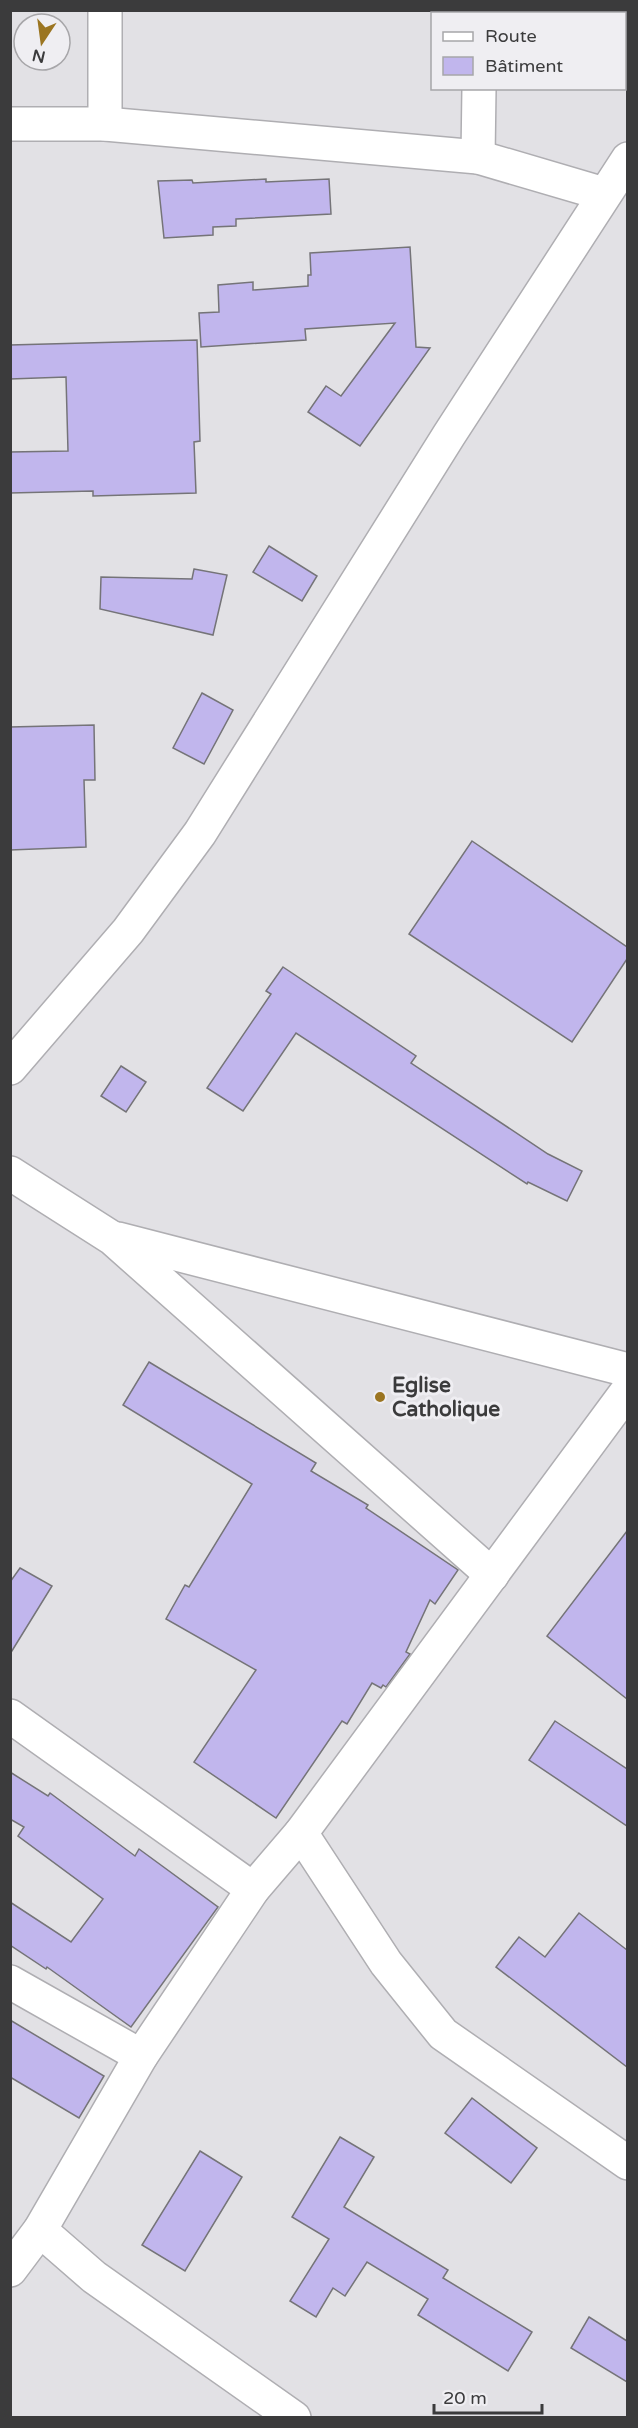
<svg xmlns="http://www.w3.org/2000/svg" width="638" height="2428" font-family="'Varela Round',sans-serif">
	<rect width="100%" height="100%" fill="#e2e1e5"/>
	<g fill="#c1b6ed" stroke="#757478" stroke-width="1.5">
		<path d="M266,179V182L329,179L331,214L236,219V226L213,227V235L164,238L158,181L192,180L193,183Z"/>
		<path d="M410,247L416,347L430,348L360,446L308,412L326,386L341,396L395,323L305,329L306,340L201,347L199,313L219,312L218,285L253,282V290L308,286V275H311L310,253Z"/>
		<path d="M197,340L200,441L194,442L196,493L93,496V491L10,493V452L68,451L66,377L10,379V345Z"/>
		<path d="M269,546L317,576L302,601L253,572Z"/>
		<path d="M194,569L227,575L213,635L100,609L101,577L192,579Z"/>
		<path d="M202,693L233,710L204,764L173,748Z"/>
		<path d="M94,725L95,780H84L86,847L10,850V727Z"/>
		<path d="M472,841L627,947V959L572,1042L409,934Z"/>
		<path d="M283,967L416,1056L411,1063L548,1154L582,1171L567,1201L528,1182L527,1184L296,1033L243,1111L207,1088L271,994L266,991Z"/>
		<path d="M121,1066L146,1082L126,1112L101,1096Z"/>
		<path d="M149,1362L316,1463L311,1471L368,1505L366,1508L458,1570L435,1604L430,1600L406,1652L410,1654L386,1687L383,1685L381,1688L372,1683L347,1724L342,1721L276,1818L194,1762L256,1670L166,1619L185,1585L189,1587L252,1484L123,1405Z"/>
		<path d="M627,1531V1699L547,1636Z"/>
		<path d="M20,1568L52,1586L10,1654V1582Z"/>
		<path d="M555,1721L627,1769V1826L529,1760Z"/>
		<path d="M10,1772L48,1796L50,1793L135,1856L139,1849L218,1907L131,2027L47,1967L46,1969L10,1945V1902L71,1942L103,1899L18,1836L24,1827L10,1819Z"/>
		<path d="M579,1913L627,1950V2067L496,1967L519,1937L545,1957Z"/>
		<path d="M10,2020L104,2076L79,2118L10,2077Z"/>
		<path d="M472,2098L537,2148L511,2183L445,2133Z"/>
		<path d="M340,2137L374,2157L344,2207L448,2270L443,2278L532,2332L508,2371L418,2315L428,2299L367,2262L345,2296L333,2288L316,2317L290,2301L329,2239L292,2217Z"/>
		<path d="M200,2151L242,2177L185,2271L142,2245Z"/>
		<path d="M589,2317L627,2341V2382L571,2348Z"/>
	</g>
	<g fill="none" stroke-linecap="round" stroke-linejoin="round">
		<defs>
			<g id="minor">
				<path d="M105,10V124"/>
				<path d="M480,14V10"/>
				<path d="M10,124H105L478,157L604,194"/>
				<path d="M478,157L479,88"/>
				<path d="M10,1068L128,931L200,833L449,435L628,159"/>
				<path d="M10,1173L112,1238L492,1575"/>
				<path d="M118,1239L628,1370"/>
				<path d="M10,1716L253,1889"/>
				<path d="M301,1833L386,1963L443,2034L628,2163"/>
				<path d="M10,1982L141,2056"/>
				<path d="M40,2230L94,2277L294,2418"/>
				<path d="M10,2270L40,2230L141,2056L253,1889L301,1833L628,1390"/>
			</g>
		</defs>
		<use href="#minor" stroke="#afaeb2" stroke-width="36"/>
		<use href="#minor" stroke="#fff" stroke-width="33"/>
	</g>
	<circle fill="#9b7521" stroke="#efeef2" stroke-width="2" cx="380" cy="1397" r="6"/>
	<g text-anchor="middle" stroke-width="6" stroke-linejoin="round" paint-order="stroke">
		<g font-size="21" font-weight="bold" fill="#3b3b3c" stroke="#efeef2" text-anchor="start">
			<text x="392" y="1392">Eglise<tspan x="392" dy="24">Catholique</tspan></text>
		</g>
	</g>
	<rect width="638" height="2428" fill="none" stroke="#3b3b3c" stroke-width="24"/>
	<rect x="431" y="12" width="195" height="78" fill="#efeef2" stroke="#a7a6a9" stroke-width="1.5"/>
	<rect x="443" y="32" width="30" height="9" fill="#ffffff" stroke="#a7a6a9" stroke-width="1.5"/>
	<text x="485" y="42" font-size="18" fill="#3b3b3c">Route</text>
	<rect x="443" y="57" width="30" height="18" fill="#c1b6ed" stroke="#a7a6a9" stroke-width="1.5"/>
	<text x="485" y="72" font-size="18" fill="#3b3b3c">Bâtiment</text>
	<g transform="translate(42 42) rotate(193)"><circle r="28" fill="#efeef2" stroke="#a7a6a9" stroke-width="1.5"/>
	<path d="M0-4.5L10 22L0 15L-10 22Z" fill="#9b7521"/>
	<text y="-9" font-size="16" font-weight="bold" text-anchor="middle" fill="#3b3b3c">N</text>
	</g>
	<path d="M434 2404v9h108v-9" fill="none" stroke="#3b3b3c" stroke-width="3"/>
	<text x="443" y="2404" font-size="18" fill="#3b3b3c" stroke="#efeef2" stroke-width="4.5" paint-order="stroke">20 m</text>
</svg>
